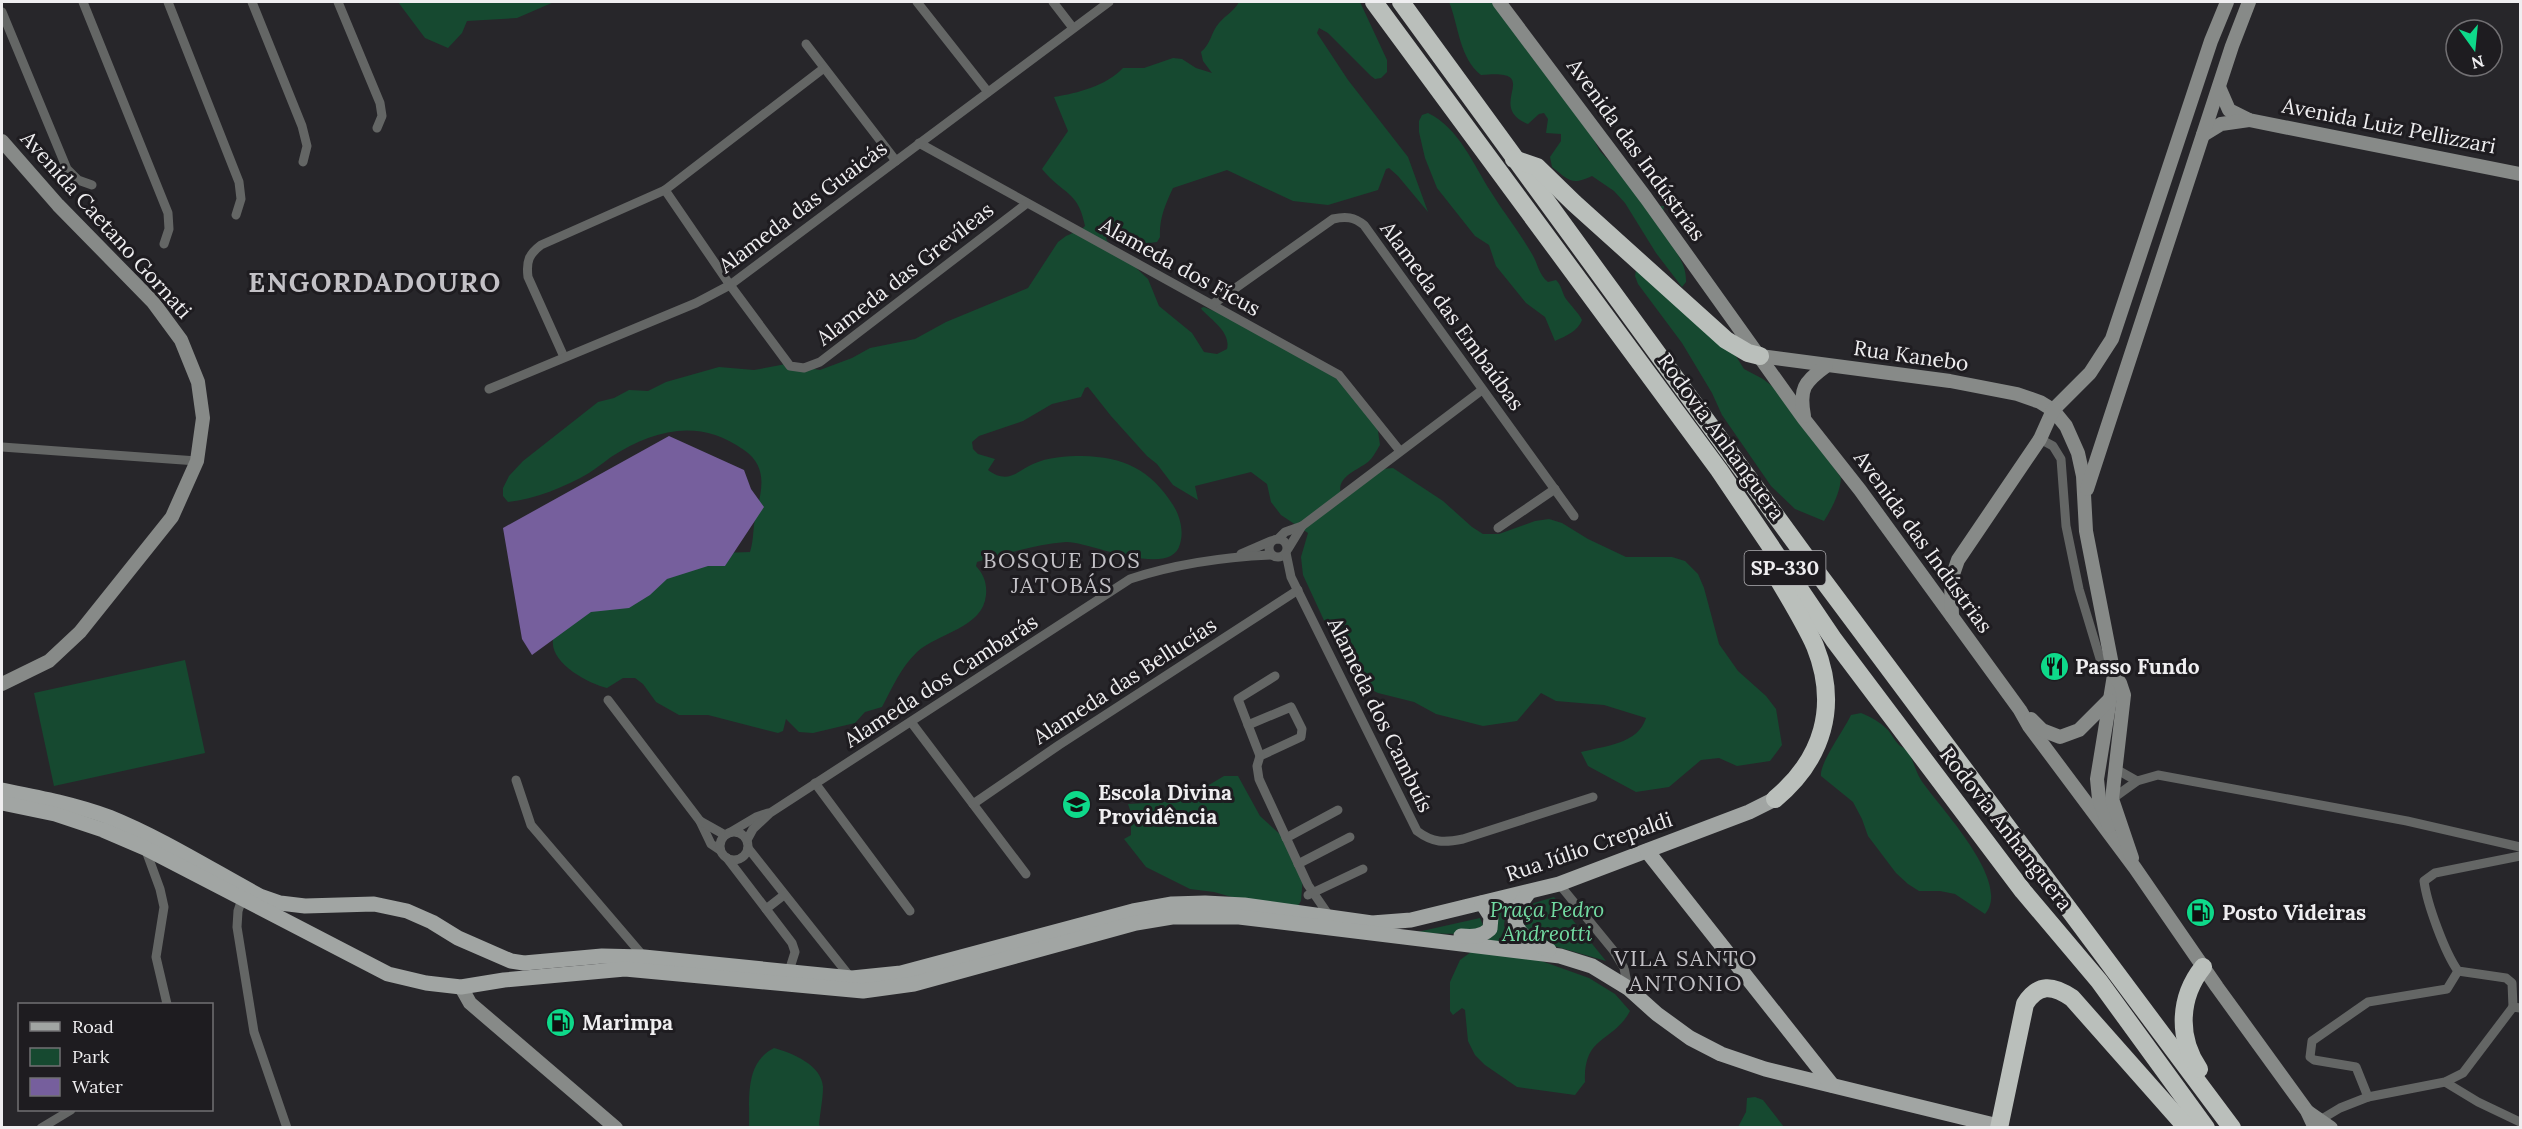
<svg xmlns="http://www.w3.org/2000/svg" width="2522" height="1129" font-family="Lora,serif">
	<rect width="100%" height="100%" fill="#27262a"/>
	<g fill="#164930">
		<path d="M398,2H554L517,18L467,21L462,33L448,48L425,38Z"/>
		<path d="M1239,2H1360L1387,60V72L1381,78L1375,79L1371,76L1328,33L1319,28L1317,33L1348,80L1408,157L1428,212L1398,176L1389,168L1386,169L1378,190L1328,205L1293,201L1227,170L1173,188C1165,205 1159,219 1160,237L1157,242L1141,244L1110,236L1106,238L1107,241L1148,279L1159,306L1192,333L1204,352L1217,354L1227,349C1231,333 1213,321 1202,310L1201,308L1204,307L1265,332L1334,374L1377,424L1380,445C1376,451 1373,458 1368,462C1356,471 1336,477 1341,494L1382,469L1393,468L1443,501L1472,527L1483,534H1499L1535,521L1549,519L1562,523L1588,539L1626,557H1672L1685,561L1698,574L1704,588L1719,644L1738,671L1766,696L1776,709L1782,745L1770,761L1737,766L1719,758L1701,760L1669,787L1636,792L1588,766L1581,752C1605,746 1638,744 1646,718L1604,705L1556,701L1541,693L1517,721L1483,726L1436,714L1414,702L1378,693L1362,685L1341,657L1303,575L1301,557L1308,533L1281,515L1271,502L1267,484L1251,472L1195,486L1198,500L1173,485L1157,464L1147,456L1111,416L1088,387L1085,388L1081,397L1052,404L1023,421L979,436L972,442L973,449L978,454L995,459L988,470C1008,485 1017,471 1033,464C1048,457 1066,456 1082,456C1124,457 1150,469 1173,505C1180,516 1184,531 1180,544C1171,580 1088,541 1066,542C1037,544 1005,554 977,562L976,566C984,575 987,583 986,595C983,628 938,633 917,652C901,667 892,688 882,707L865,712L855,723L813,733L799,732L786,719L783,731L778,733L708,715H679L656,702L643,684L635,678H623L607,688C587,683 545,661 554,635C556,630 562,624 565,619L692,554L750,552C753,542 753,535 754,525C758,499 773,470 744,450C699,418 655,429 611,457C604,462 597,468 589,473C565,487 535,499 508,502L503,496V488L509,476L523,461L598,402L614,398L629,390L648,391L666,382L719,367L754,370L786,364L820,370L852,358L870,348L915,339L946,322L1028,288L1058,242L1066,236L1082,229L1085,226C1078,190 1063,195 1042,169L1068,131L1054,97C1078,93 1106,86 1123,68H1144L1173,58L1182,59L1196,68L1212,73L1203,61L1201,52C1211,44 1211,32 1219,23C1226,15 1234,11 1239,2Z"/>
		<path d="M1449,2H1498L1589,131L1600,151L1650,206H1664C1658,243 1687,252 1686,282L1682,287L1656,253L1625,203L1614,191L1592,176C1571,186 1569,180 1552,167L1550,157L1561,141V134L1546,133L1548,119L1544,113L1539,114L1528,124C1483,106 1547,68 1481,75C1459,58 1459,26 1449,2Z"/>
		<path d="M1428,113C1459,128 1473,164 1491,192C1504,213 1520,233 1532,254C1538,264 1539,275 1548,282L1556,280C1562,286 1562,293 1566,299C1571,306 1578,312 1582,320C1578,331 1566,336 1555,341L1545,317L1526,303L1496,266L1489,245L1475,236L1437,188L1425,158L1419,132V121L1422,115Z"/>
		<path d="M1636,270L1734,353L1744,369L1763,379L1786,397L1841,478C1840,493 1832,508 1824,521L1795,509L1771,486L1722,415L1712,393L1682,343L1638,284L1635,276Z"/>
		<path d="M185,660L205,753L54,786L34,693Z"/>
		<path d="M1861,713C1871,717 1880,722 1888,730C1892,735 1895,741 1899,745C1901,747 1905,748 1907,750C1913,758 1915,771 1921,780C1938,806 2013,882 1985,914L1955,894L1940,891H1919L1908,884L1896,873L1868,836L1862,819L1853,802L1821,776C1819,764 1844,730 1851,715Z"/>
		<path d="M1224,776H1238L1260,816L1283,837L1303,876L1301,901L1293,914L1214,892L1190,889L1146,867L1124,839L1131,835V813L1128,804L1182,801Z"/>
		<path d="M1554,897L1606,961L1537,941L1521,924L1523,912L1534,903Z"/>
		<path d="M1506,908L1504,926L1522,954L1589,978L1615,994L1630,1011C1613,1043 1583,1035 1585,1082L1575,1095L1517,1087L1485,1065L1475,1055L1468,1041L1465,1010L1462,1008L1453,1015L1450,1011V982L1460,960L1493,936L1496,928L1491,912Z"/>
		<path d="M1480,918L1485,930L1462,934L1413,933Z"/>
		<path d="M774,1048C792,1053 822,1065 823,1087C823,1099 820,1113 819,1125L822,1127H749C750,1099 744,1063 774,1048Z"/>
		<path d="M1755,1097L1763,1100L1784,1127H1738L1746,1112L1747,1098Z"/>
	</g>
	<path fill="#765f9d" d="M669,436L744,470L751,489L764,507L725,566H708L667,579L650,595L629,608L591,612L532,655L522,639L503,528Z"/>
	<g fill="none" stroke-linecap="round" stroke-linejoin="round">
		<g stroke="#646665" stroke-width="9">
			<path d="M83,2L168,213L169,229L164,244"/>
			<path d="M168,2L239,182L241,199L236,215"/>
			<path d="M252,2L302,126L307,146L303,162"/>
			<path d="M338,2L380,103L382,116L377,128"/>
			<path d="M917,2L988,92"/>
			<path d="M1053,2L1073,28"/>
			<path d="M2,12L67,169L78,180L92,185"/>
			<path d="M806,44L896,161"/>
			<path d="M919,143L1339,375L1400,451"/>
			<path d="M665,190L730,285L790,366L804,368L820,362L1026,204"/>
			<path d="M1213,304L1333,219C1346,216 1354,217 1364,225L1574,516"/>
			<path d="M564,357L528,277C526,261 529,254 541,245L665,190L824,68"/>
			<path d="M489,389L696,303L730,285L1109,2"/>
			<path d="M2040,439L2053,446L2061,459L2066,526L2079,589L2101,662L2106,669L2114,675"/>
			<path d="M2,447L197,461"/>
			<path d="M1498,528L1555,489"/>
			<circle cx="1278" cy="548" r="9"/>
			<path d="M1278,539L1285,532L1302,526"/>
			<path d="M1288,549L1302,526L1482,390"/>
			<path d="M1286,553L1291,577L1417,831C1433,843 1444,843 1463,839L1593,797"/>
			<path d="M1241,554L1271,541"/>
			<path d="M608,700L700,821L711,844L720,850"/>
			<path d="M911,722L1026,874"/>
			<path d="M1248,725L1291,707L1302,729L1301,737L1260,756L1257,766L1259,779L1308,885L1330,917"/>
			<path d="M1260,756L1238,699L1275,676"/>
			<path d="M2114,768L2137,781"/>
			<path d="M516,780L531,825L644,957"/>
			<path d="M815,783L910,911"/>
			<path d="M2112,799L2137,781L2158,775L2407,821L2520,847"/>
			<path d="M973,804L1059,745L1298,590"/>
			<path d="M700,821L725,835"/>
			<circle cx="734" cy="846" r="14"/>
			<path d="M729,833L756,817L768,813"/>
			<path d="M1286,838L1338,810"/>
			<path d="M747,840L753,829L770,813L1130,579C1175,564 1224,557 1271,555"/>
			<path d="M145,848L160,889L164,907L156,957L167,1004"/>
			<path d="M748,848L851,978"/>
			<path d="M727,858L792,943L795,952L789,971"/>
			<path d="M1298,864L1350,837"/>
			<path d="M1559,884L1613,950L1624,968L1628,988"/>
			<path d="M1308,895L1363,869"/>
			<path d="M243,896L238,911L237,927L254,1032L287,1128"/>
			<path d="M766,909L784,895"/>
			<path d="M2513,1007L2512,983L2506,978L2458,971C2445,953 2427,904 2424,881L2435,873L2520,856"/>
			<path d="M2445,1082L2478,1102L2520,1122"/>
			<path d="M2368,1097L2356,1067L2314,1060L2310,1057L2312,1041L2368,1002L2447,989L2458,971"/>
			<path d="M2320,1120L2340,1108L2368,1097L2445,1082L2463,1073L2513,1007L2520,1008"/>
			<path d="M41,1128L71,1110"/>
		</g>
		<g stroke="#878a88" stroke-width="14">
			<path d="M1499,2L1646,198L1804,419L1860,490L2020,710L2029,726L2135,868L2217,987L2307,1111L2315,1128"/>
			<path d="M2219,87L2229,110L2249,120L2520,174"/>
			<path d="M2203,135L2221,124L2249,120"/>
			<path d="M2,141L58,205L153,302L181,340L198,382L203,418L197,461L172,517L80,632L49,661L2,684"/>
			<path d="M1760,356L1950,381L2017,394L2040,402L2053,410L2066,426L2078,453L2083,476L2086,531L2114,675L2097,779L2099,799L2109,826"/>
			<path d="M1804,416C1799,389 1804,382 1826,366"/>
			<path d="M2087,489L2232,46L2249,2"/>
			<path d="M1952,616L1951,580L1958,560L2040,439L2053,410L2090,373L2112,339L2211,41L2227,2"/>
			<path d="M2114,675L2120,683L2124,695L2112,799L2132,858"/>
			<path d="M2031,719L2042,730L2060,737L2079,730L2109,700"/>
			<path d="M461,987L470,1003L616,1128"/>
			<path d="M2308,1112L2331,1128"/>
		</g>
		<g stroke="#a1a5a3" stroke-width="15">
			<path d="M2,790C37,797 74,804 109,817C161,838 210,869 260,896L280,903L305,906L374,904L407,911L432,922L458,938L511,961L524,963L602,956L644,957L852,978L901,973L1133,911L1172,904L1205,903L1244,905L1372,923L1411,920L1559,884L1749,812L1775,799"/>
			<path d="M2,803L55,814L103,830L145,848L388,974L426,983L461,987L504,980L625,969L863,991L914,984L1136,923L1172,917H1239L1560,956L1592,966L1628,988L1657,1014L1690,1038L1721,1054L1765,1069L1990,1124L1997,1128"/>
			<path d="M1647,851L1832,1085"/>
			<path d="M1529,892L1515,911C1512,934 1531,942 1549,950"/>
			<path d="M1461,936C1473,937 1481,937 1490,929L1491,917L1482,903"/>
		</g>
		<g stroke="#babfbb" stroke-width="18">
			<path d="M1374,2L1719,470L1834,640L2023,891L2099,981L2206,1128"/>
			<path d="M1401,2L1808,560L2232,1128"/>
			<path d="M1514,159L1537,167L1574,203L1726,340L1748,353L1760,356"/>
			<path d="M1768,561C1783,589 1802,617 1815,646C1839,706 1823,759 1775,799"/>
			<path d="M2199,1069C2177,1037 2179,997 2203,967"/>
			<path d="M1999,1128L2025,1004C2038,983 2053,985 2072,998L2187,1128"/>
		</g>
	</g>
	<defs>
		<symbol id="restaurant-disc" viewBox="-11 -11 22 22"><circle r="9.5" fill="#0ed98a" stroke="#1e1c20"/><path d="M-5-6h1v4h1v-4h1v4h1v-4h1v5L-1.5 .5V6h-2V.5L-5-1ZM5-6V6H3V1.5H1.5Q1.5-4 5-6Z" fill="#111"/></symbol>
		<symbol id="school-disc" viewBox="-11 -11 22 22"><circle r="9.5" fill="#0ed98a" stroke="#1e1c20"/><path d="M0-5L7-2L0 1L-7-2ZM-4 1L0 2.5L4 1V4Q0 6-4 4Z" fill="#111"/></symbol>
		<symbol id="fuel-disc" viewBox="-11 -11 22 22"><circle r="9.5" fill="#0ed98a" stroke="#1e1c20"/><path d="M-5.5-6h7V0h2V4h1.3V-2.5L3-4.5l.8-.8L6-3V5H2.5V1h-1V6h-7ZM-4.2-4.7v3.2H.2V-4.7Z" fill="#111"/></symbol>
	</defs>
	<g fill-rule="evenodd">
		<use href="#restaurant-disc" x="2038" y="650" width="33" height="33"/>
		<use href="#school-disc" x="1060" y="788" width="33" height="33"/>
		<use href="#fuel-disc" x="2184" y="896" width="33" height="33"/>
		<use href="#fuel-disc" x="544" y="1006" width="33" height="33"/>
	</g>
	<g text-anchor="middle" stroke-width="6" stroke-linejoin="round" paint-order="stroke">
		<rect fill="#1e1c20" stroke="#b0afb2" stroke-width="1.5" x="1744.5" y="551" width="81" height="34" rx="4.5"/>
		<g font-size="20" font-weight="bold" fill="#efeef0">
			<text x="1785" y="575">SP-330</text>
		</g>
		<g font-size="21" fill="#efeef0" stroke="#1e1c20">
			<text transform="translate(2389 126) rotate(11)" y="7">Avenida Luiz Pellizzari</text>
			<text transform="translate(1636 150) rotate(54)" y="7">Avenida das Indústrias</text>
			<text transform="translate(803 207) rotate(-37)" y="7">Alameda das Guaicás</text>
			<text transform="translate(106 225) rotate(48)" y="7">Avenida Caetano Gornati</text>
			<text transform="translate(1180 267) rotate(29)" y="7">Alameda dos Fícus</text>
			<text transform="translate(905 274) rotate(-38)" y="7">Alameda das Grevíleas</text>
			<text transform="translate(1452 316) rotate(54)" y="7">Alameda das Embaúbas</text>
			<text transform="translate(1911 356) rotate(8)" y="7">Rua Kanebo</text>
			<text transform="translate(1721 437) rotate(54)" y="7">Rodovia Anhanguera</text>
			<text transform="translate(1923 542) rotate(54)" y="7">Avenida das Indústrias</text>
			<text transform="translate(941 681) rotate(-33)" y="7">Alameda dos Cambarás</text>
			<text transform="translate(1125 681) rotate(-33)" y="7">Alameda das Bellucías</text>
			<text transform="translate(1380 715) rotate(64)" y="7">Alameda dos Cambuís</text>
			<text transform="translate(2006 829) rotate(52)" y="7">Rodovia Anhanguera</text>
			<text transform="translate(1589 847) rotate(-19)" y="7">Rua Júlio Crepaldi</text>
		</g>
		<g font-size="21" font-weight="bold" fill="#efeef0" stroke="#1e1c20" text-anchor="start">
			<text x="2075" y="674">Passo Fundo</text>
			<text x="1098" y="800">Escola Divina<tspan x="1098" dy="24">Providência</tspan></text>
			<text x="2222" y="920">Posto Videiras</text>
			<text x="582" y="1030">Marimpa</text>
		</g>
		<g font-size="21" font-style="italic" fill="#72dba2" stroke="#1e1c20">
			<text x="1547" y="917">Praça Pedro<tspan x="1547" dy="24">Andreotti</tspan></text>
		</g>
		<g font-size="22" letter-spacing="1.5" fill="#c3c1c6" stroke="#1e1c20">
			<text x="1062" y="568">BOSQUE DOS<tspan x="1062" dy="25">JATOBÁS</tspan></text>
			<text x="1686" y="966">VILA SANTO<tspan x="1686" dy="25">ANTONIO</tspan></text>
		</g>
		<g font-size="27" font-weight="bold" letter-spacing="1.5" fill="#c3c1c6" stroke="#1e1c20">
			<text x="375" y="292">ENGORDADOURO</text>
		</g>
	</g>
	<rect width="2522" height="1129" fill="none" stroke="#efeef0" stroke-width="6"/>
	<rect x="18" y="1003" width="195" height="108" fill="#1e1c20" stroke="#727073" stroke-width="1.5"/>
	<rect x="30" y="1022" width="30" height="9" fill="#a1a5a3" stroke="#727073" stroke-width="1.5"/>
	<text x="72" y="1033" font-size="18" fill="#efeef0">Road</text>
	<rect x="30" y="1048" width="30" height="18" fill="#164930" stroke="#727073" stroke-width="1.5"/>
	<text x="72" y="1063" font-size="18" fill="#efeef0">Park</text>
	<rect x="30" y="1078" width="30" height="18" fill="#765f9d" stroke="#727073" stroke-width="1.5"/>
	<text x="72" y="1093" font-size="18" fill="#efeef0">Water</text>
	<g transform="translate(2474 48) rotate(165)"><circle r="28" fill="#1e1c20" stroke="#727073" stroke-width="1.5"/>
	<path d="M0-4.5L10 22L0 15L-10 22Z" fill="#0ed98a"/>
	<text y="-9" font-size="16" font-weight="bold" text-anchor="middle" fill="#efeef0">N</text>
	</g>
</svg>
